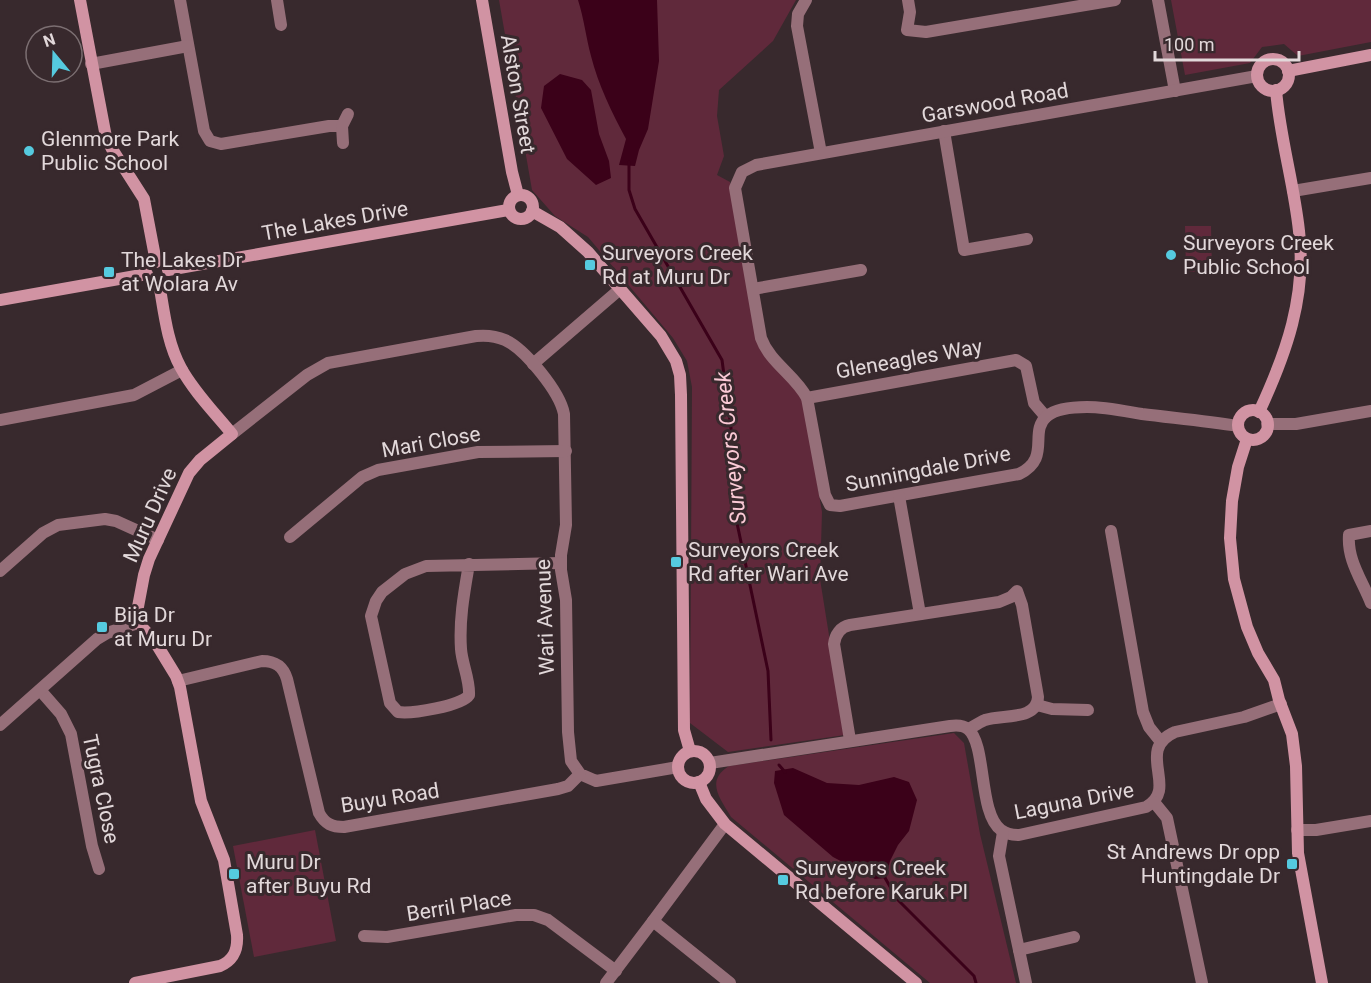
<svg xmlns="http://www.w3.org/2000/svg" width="1371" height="983" font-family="Roboto,sans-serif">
	<rect width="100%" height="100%" fill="#38292d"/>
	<g fill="#60293b">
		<path d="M499,0H796L773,41L719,90L717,116L724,156L717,175L730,182L757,340L803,399L822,512L820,579L845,735L728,752L690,723L692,387L687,361L673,338L588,237L555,216L532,190Z"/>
		<path d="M1171,0H1371V42L1298,56L1284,44L1262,47L1250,63L1185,75Z"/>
		<path d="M1185,226H1211L1212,271L1186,272Z"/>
		<path d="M954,733L964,743L980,834L1016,983H930L731,817C720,798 705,781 729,766Z"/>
		<path d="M315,830L336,941L254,957L233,846Z"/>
	</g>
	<g fill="#3b0119">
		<path d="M578,0H657L659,61L648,129L639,150L635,166L619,165L626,139C612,113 598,84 591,56C586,37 584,19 578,0Z"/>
		<path d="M560,74L582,80L591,90L599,134L609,161L611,178L596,185L567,159L541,108L544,86Z"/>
		<path d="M793,768L827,783L859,785L894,777L909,782L917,800L909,831L898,845L890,861L886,878L875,879L833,857L784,815L774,783L775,771Z"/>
	</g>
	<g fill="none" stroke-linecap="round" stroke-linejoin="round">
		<g stroke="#3b0119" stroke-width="3">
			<path d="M629,162V190L635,209L722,360L731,428L733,504L768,671L771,740"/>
			<path d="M779,765L785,772"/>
			<path d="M884,876L897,899L974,976L976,983"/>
		</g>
		<g stroke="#966f79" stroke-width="12">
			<path d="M180,0L204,131L210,141L221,144L329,126H342"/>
			<path d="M277,0L281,25"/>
			<path d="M806,0L798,14L797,26L821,153"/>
			<path d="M908,0L910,12L907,30L926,32L1115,0"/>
			<path d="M1158,0L1175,91"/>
			<path d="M91,64L188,46"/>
			<path d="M944,131L964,250L1027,239"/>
			<path d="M343,143L342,126L348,114"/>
			<path d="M1293,191L1371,178"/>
			<path d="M753,289L861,270"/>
			<path d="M533,364L619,290"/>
			<path d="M807,398L1016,360L1026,366L1034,403L1046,417"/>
			<path d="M0,420L134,395L182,370"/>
			<path d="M1267,424H1296L1371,411"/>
			<path d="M1238,426C1206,421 1174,418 1142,414C1124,411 1105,407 1087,407C1075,407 1057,408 1047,416C1028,432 1052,458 1019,474L840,506L830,505L825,495L807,398C795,375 770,363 761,338L735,188L742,172L756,165L1257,76"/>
			<path d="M232,434L307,375L328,363L476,336C486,335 496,336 505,340C525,349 560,392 564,414L566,525L561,555V570L566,600L568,732L571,761L580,774L596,781L678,767"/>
			<path d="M899,496L920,614"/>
			<path d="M1111,531L1143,712L1149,727L1161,742"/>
			<path d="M1371,531L1349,535C1347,560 1362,580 1371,603"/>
			<path d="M290,537L362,477L378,470L478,452L566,451"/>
			<path d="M469,564C464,593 459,620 461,649C462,664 470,680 469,695C462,706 411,714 398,712L390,703L371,616L376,601L382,592L405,574L426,566L561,563"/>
			<path d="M0,571L43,533L58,525L105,519L116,521L158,540"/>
			<path d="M178,681L262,661C275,661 283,666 287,679L319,813C325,824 332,827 344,827L558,789L568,786L580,774"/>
			<path d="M40,690L61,714L71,734L92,846L99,869"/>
			<path d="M1037,705L1052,709L1088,710"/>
			<path d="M0,725L97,639L107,633L138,623"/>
			<path d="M850,740L834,644C835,635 840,627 850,625L999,602L1011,597L1017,591L1022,605L1038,697C1037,721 1002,714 985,720C980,722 974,726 969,729"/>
			<path d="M710,763L950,726C957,725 963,725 968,729C987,745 978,813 1001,830C1006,834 1012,835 1019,835L1146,807C1180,789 1134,750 1175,732L1244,717L1281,704"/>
			<path d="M1154,802L1167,818L1202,983"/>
			<path d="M1297,830H1316L1371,821"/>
			<path d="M1003,832L999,856L1026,983"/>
			<path d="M653,921L725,824"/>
			<path d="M364,936L387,937L516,915H534L548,920L616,971"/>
			<path d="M1019,950L1074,937"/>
			<path d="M606,983L653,921L730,983"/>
		</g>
		<g stroke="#d193a3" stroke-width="12">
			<path d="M80,0L106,137L112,149L144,199L156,262"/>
			<path d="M482,0L512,172L518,195"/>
			<circle cx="1273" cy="75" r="16"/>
			<path d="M1288,71L1371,55"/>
			<circle cx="521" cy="207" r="12"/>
			<path d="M532,211L560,227L588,252L661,336L676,361L680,375L681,395L684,730L690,751"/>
			<path d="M168,270L508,210"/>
			<path d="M0,300L147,274"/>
			<circle cx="1253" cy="425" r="15"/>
			<path d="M1259,412C1286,354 1307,296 1299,231C1294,184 1280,138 1276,90"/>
			<path d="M1247,439L1238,467L1232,501L1230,538L1234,579L1247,627L1258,653L1274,680L1279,700L1292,734L1296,766L1298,853L1322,983"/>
			<circle cx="694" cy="767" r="16"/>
			<path d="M699,782L706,799L725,824L916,983"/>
			<path d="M135,983L220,966C234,960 238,950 237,935L224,860L201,801L180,687L176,676L154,640L138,623L137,612L144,575L149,559L189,473L200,460L232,434C215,413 194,392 181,368C167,343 164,311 159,283"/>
		</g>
	</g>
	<g fill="#55cadf" stroke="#38292d" stroke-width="2">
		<circle cx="29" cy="151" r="6"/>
		<circle cx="1171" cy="255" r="6"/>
		<rect x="584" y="259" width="12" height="12" rx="3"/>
		<rect x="103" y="266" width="12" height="12" rx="3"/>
		<rect x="670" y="556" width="12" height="12" rx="3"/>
		<rect x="96" y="621" width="12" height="12" rx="3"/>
		<rect x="1286" y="858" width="12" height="12" rx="3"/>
		<rect x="228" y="868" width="12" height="12" rx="3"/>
		<rect x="777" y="874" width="12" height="12" rx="3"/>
	</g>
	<g text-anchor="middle" stroke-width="6" stroke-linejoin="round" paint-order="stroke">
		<g font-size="21" fill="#e2d8da" stroke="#38292d">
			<text transform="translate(518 94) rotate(80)" y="7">Alston Street</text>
			<text transform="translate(995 103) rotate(-10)" y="7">Garswood Road</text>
			<text transform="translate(335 221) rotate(-10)" y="7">The Lakes Drive</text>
			<text transform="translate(909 359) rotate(-10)" y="7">Gleneagles Way</text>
			<text transform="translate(431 442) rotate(-10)" y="7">Mari Close</text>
			<text transform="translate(928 469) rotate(-11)" y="7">Sunningdale Drive</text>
			<text transform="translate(150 515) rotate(-66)" y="7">Muru Drive</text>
			<text transform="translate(545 617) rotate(-92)" y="7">Wari Avenue</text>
			<text transform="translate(101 789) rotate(78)" y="7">Tugra Close</text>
			<text transform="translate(390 798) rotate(-9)" y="7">Buyu Road</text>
			<text transform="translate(1074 801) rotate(-11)" y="7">Laguna Drive</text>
			<text transform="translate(459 906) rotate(-9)" y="7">Berril Place</text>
		</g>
		<g font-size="21" fill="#e2d8da" stroke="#38292d" text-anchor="start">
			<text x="41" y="146">Glenmore Park<tspan x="41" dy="24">Public School</tspan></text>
			<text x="1183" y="250">Surveyors Creek<tspan x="1183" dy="24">Public School</tspan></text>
			<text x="602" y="260">Surveyors Creek<tspan x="602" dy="24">Rd at Muru Dr</tspan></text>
			<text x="121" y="267">The Lakes Dr<tspan x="121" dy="24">at Wolara Av</tspan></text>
			<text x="688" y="557">Surveyors Creek<tspan x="688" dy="24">Rd after Wari Ave</tspan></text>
			<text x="114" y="622">Bija Dr<tspan x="114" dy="24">at Muru Dr</tspan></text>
			<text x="1280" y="859" text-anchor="end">St Andrews Dr opp<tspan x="1280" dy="24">Huntingdale Dr</tspan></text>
			<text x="246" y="869">Muru Dr<tspan x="246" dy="24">after Buyu Rd</tspan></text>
			<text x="795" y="875">Surveyors Creek<tspan x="795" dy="24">Rd before Karuk Pl</tspan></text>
		</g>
		<g font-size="22" font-style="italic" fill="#fbcad6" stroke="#38292d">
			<text transform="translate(730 448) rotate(-96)" y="8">Surveyors Creek</text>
		</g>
	</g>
	<g transform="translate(54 54) rotate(341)"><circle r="28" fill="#38292d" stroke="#7c6f72" stroke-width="1.5"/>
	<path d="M0-4.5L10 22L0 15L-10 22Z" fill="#55cadf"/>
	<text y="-9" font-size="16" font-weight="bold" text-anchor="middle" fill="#e2d8da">N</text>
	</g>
	<path d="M1155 51v9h144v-9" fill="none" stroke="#e2d8da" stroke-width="3"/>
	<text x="1164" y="51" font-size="18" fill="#e2d8da" stroke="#38292d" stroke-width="4.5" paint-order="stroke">100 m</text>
</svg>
